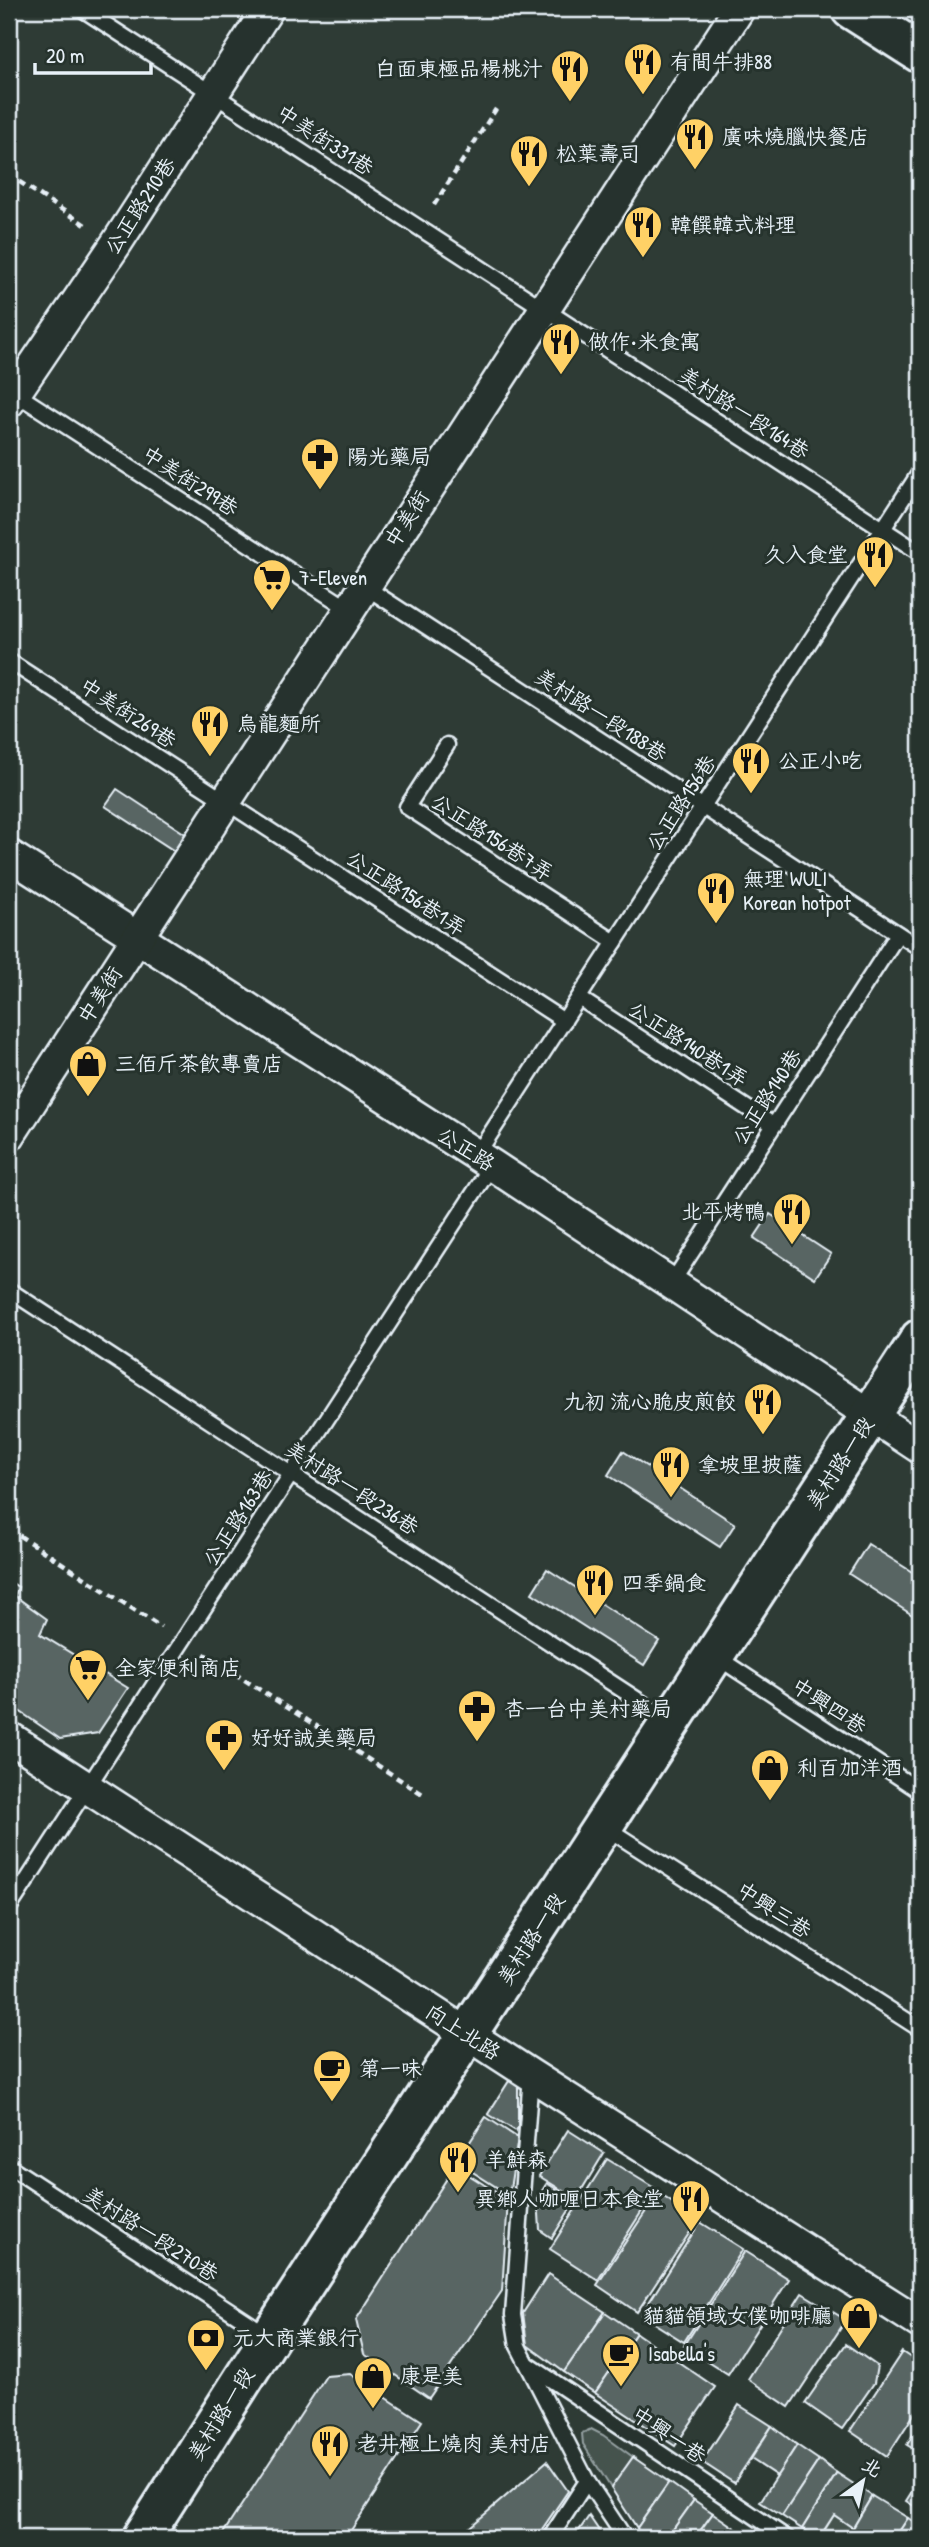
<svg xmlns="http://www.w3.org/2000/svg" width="929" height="2547" font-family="'Patrick Hand','LXGW WenKai TC',sans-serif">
	<rect width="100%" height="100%" fill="#2e3b35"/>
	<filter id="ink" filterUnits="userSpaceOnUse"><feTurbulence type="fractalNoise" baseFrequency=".0143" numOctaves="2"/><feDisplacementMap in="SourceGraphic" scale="14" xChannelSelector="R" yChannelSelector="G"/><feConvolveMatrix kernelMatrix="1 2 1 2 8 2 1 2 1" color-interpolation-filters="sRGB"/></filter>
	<g filter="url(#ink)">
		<g fill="#45524e" stroke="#96a2a3" stroke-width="2">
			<path d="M591,2429L603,2435L633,2457L611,2488L583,2444L582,2433Z"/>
			<path d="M834,2515L869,2538H820Z"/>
		</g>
		<g fill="#596563" stroke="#e8f1f8" stroke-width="2">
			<path d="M117,789L187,835L176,852L105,806Z"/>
			<path d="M770,1214L831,1254L815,1278L754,1238Z"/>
			<path d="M623,1451L735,1524L720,1547L608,1475Z"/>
			<path d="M868,1544L920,1577V1620L849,1574Z"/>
			<path d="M547,1569L659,1641L644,1665L532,1593Z"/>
			<path d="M9,1581L18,1587L15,1596L47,1619L40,1634L128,1688L98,1733L60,1739L9,1704Z"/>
			<path d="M509,2081L518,2087V2127L516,2131L488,2114Z"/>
			<path d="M486,2117L518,2138L509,2195L457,2162Z"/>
			<path d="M568,2130L604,2153L576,2199L539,2176Z"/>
			<path d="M607,2159L656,2189L598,2280L550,2249Z"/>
			<path d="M455,2166L508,2200L502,2291L429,2398L364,2354L356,2320Z"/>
			<path d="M547,2183L575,2201L552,2238L540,2230L538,2197Z"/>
			<path d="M658,2193L698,2220L637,2312L597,2285Z"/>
			<path d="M700,2222L743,2249L684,2342L641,2315Z"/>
			<path d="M745,2251L789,2279L728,2374L684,2346Z"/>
			<path d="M548,2274L605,2312L564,2372L527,2345L523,2313Z"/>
			<path d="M802,2293L846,2320L789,2407L748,2379Z"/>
			<path d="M605,2312L636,2333L595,2393L564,2372Z"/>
			<path d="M636,2333L715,2387L675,2446L595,2393Z"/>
			<path d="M846,2344L877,2366L874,2383L842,2429L805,2403Z"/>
			<path d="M902,2352L920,2364V2405L887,2456L850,2431Z"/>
			<path d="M350,2374L422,2421L346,2538H220L326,2376Z"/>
			<path d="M739,2405L772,2426L734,2483L702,2462Z"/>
			<path d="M920,2423V2453L907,2445Z"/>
			<path d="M772,2426L797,2445L777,2476L751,2459Z"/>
			<path d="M797,2445L819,2460L782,2516L760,2502Z"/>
			<path d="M633,2457L669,2482L637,2528L611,2488Z"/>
			<path d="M819,2460L837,2473L802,2529L782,2516Z"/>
			<path d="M547,2461L568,2491L536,2538H457Z"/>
			<path d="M837,2473L872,2496L853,2528L834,2515L819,2538L802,2529Z"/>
			<path d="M920,2479V2510L906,2501Z"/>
			<path d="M669,2482L694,2500L667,2538H642L637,2528Z"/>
			<path d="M872,2496L908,2518L895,2538H869L853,2528Z"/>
			<path d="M694,2500L713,2513L695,2538H667Z"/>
			<path d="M713,2513L742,2533L738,2538H695Z"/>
			<path d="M589,2516L604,2538H574Z"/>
			<path d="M908,2518L920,2526L918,2538H895Z"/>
		</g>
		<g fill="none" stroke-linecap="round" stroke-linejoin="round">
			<defs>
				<g id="lane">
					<path d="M82,9L920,553"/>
					<path d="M12,391L349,609"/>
					<path d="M364,586L920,948"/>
					<path d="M9,661L564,1021"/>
					<path d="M447,745L407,807L615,942"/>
					<path d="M579,998L773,1125"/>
					<path d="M476,1156L920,472"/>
					<path d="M671,1284L898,934"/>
					<path d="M9,1290L670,1721"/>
					<path d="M717,1657L920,1791"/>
					<path d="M605,1827L920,2029"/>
					<path d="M9,1908L492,1165"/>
					<path d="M531,2075L513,2315L518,2346L587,2481L625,2538"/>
					<path d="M9,2166L269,2336"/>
					<path d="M529,2365L787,2538"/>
					<path d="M550,2538L587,2481"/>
				</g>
				<g id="street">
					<path d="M9,402L116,244L268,9"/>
					<path d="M9,855L492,1165L920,1448"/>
					<path d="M9,1136L739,9"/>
					<path d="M9,1737L531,2075L920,2323"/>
				</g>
				<g id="secondary">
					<path d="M851,9L920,53"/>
					<path d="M142,2538L270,2337L920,1339"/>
				</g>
			</defs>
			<use href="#lane" stroke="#e8f1f8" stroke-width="19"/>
			<use href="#street" stroke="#e8f1f8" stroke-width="35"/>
			<use href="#secondary" stroke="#e8f1f8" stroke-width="44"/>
			<g stroke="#e8f1f8" stroke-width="4.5" stroke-dasharray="7 5" stroke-linecap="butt">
				<path d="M9,175L87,226"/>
				<path d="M434,205L496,109"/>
				<path d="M9,1529L161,1627"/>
				<path d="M204,1654L424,1795"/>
			</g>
			<use href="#lane" stroke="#26332d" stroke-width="14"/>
			<use href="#street" stroke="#26332d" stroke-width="30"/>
			<use href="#secondary" stroke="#26332d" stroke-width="38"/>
		</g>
	</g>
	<defs>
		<symbol id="restaurant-pin" viewBox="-11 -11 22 30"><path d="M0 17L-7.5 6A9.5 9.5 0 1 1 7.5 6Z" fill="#ffd166" stroke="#26332d"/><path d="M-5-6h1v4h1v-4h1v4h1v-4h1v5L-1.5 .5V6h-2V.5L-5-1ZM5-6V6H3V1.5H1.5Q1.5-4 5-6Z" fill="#111"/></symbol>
		<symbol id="pharmacy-pin" viewBox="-11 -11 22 30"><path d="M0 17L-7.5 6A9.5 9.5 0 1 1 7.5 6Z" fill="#ffd166" stroke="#26332d"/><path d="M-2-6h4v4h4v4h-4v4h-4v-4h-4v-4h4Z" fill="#111"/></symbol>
		<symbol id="supermarket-pin" viewBox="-11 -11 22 30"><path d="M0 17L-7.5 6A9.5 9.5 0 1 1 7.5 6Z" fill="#ffd166" stroke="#26332d"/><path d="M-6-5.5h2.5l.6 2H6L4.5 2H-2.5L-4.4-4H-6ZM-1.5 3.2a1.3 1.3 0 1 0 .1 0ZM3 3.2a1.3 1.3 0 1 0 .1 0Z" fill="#111"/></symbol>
		<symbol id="shop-pin" viewBox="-11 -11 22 30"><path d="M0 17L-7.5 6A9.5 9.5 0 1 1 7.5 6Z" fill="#ffd166" stroke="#26332d"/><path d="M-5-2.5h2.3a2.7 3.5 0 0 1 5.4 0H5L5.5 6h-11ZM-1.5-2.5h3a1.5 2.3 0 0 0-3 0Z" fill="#111"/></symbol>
		<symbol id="cafe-pin" viewBox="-11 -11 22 30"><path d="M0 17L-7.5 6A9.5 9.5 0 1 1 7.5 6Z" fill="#ffd166" stroke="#26332d"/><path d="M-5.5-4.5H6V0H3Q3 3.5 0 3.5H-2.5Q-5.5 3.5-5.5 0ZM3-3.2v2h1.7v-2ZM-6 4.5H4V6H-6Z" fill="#111"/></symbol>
		<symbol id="bank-pin" viewBox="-11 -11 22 30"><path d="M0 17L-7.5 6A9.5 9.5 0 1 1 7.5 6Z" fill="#ffd166" stroke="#26332d"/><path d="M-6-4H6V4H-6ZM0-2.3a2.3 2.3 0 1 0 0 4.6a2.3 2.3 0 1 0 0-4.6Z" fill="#111"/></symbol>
	</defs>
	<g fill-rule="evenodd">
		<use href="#restaurant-pin" x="621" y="40" width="44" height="60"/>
		<use href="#restaurant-pin" x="548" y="47" width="44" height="60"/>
		<use href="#restaurant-pin" x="673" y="115" width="44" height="60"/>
		<use href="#restaurant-pin" x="507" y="132" width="44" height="60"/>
		<use href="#restaurant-pin" x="621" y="203" width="44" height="60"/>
		<use href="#restaurant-pin" x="539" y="320" width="44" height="60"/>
		<use href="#pharmacy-pin" x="298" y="435" width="44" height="60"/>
		<use href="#restaurant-pin" x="853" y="533" width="44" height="60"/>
		<use href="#supermarket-pin" x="250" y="556" width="44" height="60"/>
		<use href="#restaurant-pin" x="188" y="702" width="44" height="60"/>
		<use href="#restaurant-pin" x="729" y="739" width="44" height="60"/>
		<use href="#restaurant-pin" x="694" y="869" width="44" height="60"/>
		<use href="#shop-pin" x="66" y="1042" width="44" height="60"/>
		<use href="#restaurant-pin" x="770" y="1190" width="44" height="60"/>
		<use href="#restaurant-pin" x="741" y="1380" width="44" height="60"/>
		<use href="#restaurant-pin" x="649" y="1443" width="44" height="60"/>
		<use href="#restaurant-pin" x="573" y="1561" width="44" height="60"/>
		<use href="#supermarket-pin" x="66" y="1646" width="44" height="60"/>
		<use href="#pharmacy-pin" x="455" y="1687" width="44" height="60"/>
		<use href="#pharmacy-pin" x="202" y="1716" width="44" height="60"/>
		<use href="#shop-pin" x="748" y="1746" width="44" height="60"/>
		<use href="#cafe-pin" x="310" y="2047" width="44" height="60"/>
		<use href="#restaurant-pin" x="436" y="2138" width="44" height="60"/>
		<use href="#restaurant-pin" x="669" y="2177" width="44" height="60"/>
		<use href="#shop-pin" x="837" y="2294" width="44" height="60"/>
		<use href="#bank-pin" x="184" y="2316" width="44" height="60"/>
		<use href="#cafe-pin" x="599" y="2332" width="44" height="60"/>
		<use href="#shop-pin" x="351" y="2354" width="44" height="60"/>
		<use href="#restaurant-pin" x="308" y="2422" width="44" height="60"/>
	</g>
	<g text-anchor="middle" stroke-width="6" stroke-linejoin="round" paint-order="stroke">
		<g font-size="21" fill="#e8f1f8" stroke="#26332d" text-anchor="start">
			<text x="670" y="69">有間牛排88</text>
			<text x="543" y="76" text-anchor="end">白面東極品楊桃汁</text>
			<text x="722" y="144">廣味燒臘快餐店</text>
			<text x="556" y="161">松葉壽司</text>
			<text x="670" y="232">韓饌韓式料理</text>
			<text x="588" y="349">做作•米食寓</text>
			<text x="347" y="464">陽光藥局</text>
			<text x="848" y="562" text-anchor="end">久入食堂</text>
			<text x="299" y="585">7-Eleven</text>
			<text x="237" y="731">烏龍麵所</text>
			<text x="778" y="768">公正小吃</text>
			<text x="743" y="886">無理 WULI<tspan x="743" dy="24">Korean hotpot</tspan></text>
			<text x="115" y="1071">三佰斤茶飲專賣店</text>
			<text x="765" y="1219" text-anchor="end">北平烤鴨</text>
			<text x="736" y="1409" text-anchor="end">九初 流心脆皮煎餃</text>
			<text x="698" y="1472">拿坡里披薩</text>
			<text x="622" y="1590">四季鍋食</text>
			<text x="115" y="1675">全家便利商店</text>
			<text x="504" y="1716">杏一台中美村藥局</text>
			<text x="251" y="1745">好好誠美藥局</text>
			<text x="797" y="1775">利百加洋酒</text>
			<text x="359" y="2076">第一味</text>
			<text x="485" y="2167">羊鮮森</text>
			<text x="664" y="2206" text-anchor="end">異鄉人咖喱日本食堂</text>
			<text x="832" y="2323" text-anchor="end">貓貓領域女僕咖啡廳</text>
			<text x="233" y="2345">元大商業銀行</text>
			<text x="648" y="2361">Isabella's</text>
			<text x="400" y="2383">康是美</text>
			<text x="357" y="2451">老井極上燒肉 美村店</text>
		</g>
		<g font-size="21" fill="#e8f1f8" stroke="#26332d">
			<text transform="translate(325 140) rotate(33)" y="7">中美街331巷</text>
			<text transform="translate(140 206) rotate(-57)" y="7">公正路210巷</text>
			<text transform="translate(744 413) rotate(33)" y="7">美村路一段164巷</text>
			<text transform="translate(190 481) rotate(33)" y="7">中美街299巷</text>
			<text transform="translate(407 519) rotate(-57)" y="7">中美街</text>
			<text transform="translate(128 713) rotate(33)" y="7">中美街269巷</text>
			<text transform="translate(601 715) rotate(33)" y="7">美村路一段188巷</text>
			<text transform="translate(681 803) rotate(-57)" y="7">公正路156巷</text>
			<text transform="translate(492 837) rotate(33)" y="7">公正路156巷7弄</text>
			<text transform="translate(406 893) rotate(33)" y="7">公正路156巷1弄</text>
			<text transform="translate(100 995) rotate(-57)" y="7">中美街</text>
			<text transform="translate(688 1044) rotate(33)" y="7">公正路140巷1弄</text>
			<text transform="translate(767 1097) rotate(-57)" y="7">公正路140巷</text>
			<text transform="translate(466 1149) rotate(32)" y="7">公正路</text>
			<text transform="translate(840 1463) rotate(-57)" y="7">美村路一段</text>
			<text transform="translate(352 1488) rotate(33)" y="7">美村路一段236巷</text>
			<text transform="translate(238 1518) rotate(-57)" y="7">公正路163巷</text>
			<text transform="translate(829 1706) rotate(33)" y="7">中興四巷</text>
			<text transform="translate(774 1910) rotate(33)" y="7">中興三巷</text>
			<text transform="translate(531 1939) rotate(-57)" y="7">美村路一段</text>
			<text transform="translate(463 2032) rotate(33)" y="7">向上北路</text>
			<text transform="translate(151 2234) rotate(33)" y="7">美村路一段270巷</text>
			<text transform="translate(221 2414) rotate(-58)" y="7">美村路一段</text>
			<text transform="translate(669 2435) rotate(34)" y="7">中興一巷</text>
		</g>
	</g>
	<rect width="929" height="2547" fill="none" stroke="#26332d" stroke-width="35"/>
	<rect x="18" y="18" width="894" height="2512" fill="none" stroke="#e8f1f8" stroke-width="2.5" filter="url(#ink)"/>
	<g transform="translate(863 2481) rotate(33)" stroke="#26332d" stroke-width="5" paint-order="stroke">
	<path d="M0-5L12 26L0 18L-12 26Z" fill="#e8f1f8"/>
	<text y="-10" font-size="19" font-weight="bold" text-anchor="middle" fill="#e8f1f8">北</text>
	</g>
	<path d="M35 63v10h116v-10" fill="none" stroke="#e8f1f8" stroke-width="3.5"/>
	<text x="46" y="63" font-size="21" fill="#e8f1f8" stroke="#26332d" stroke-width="5" paint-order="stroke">20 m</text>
</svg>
